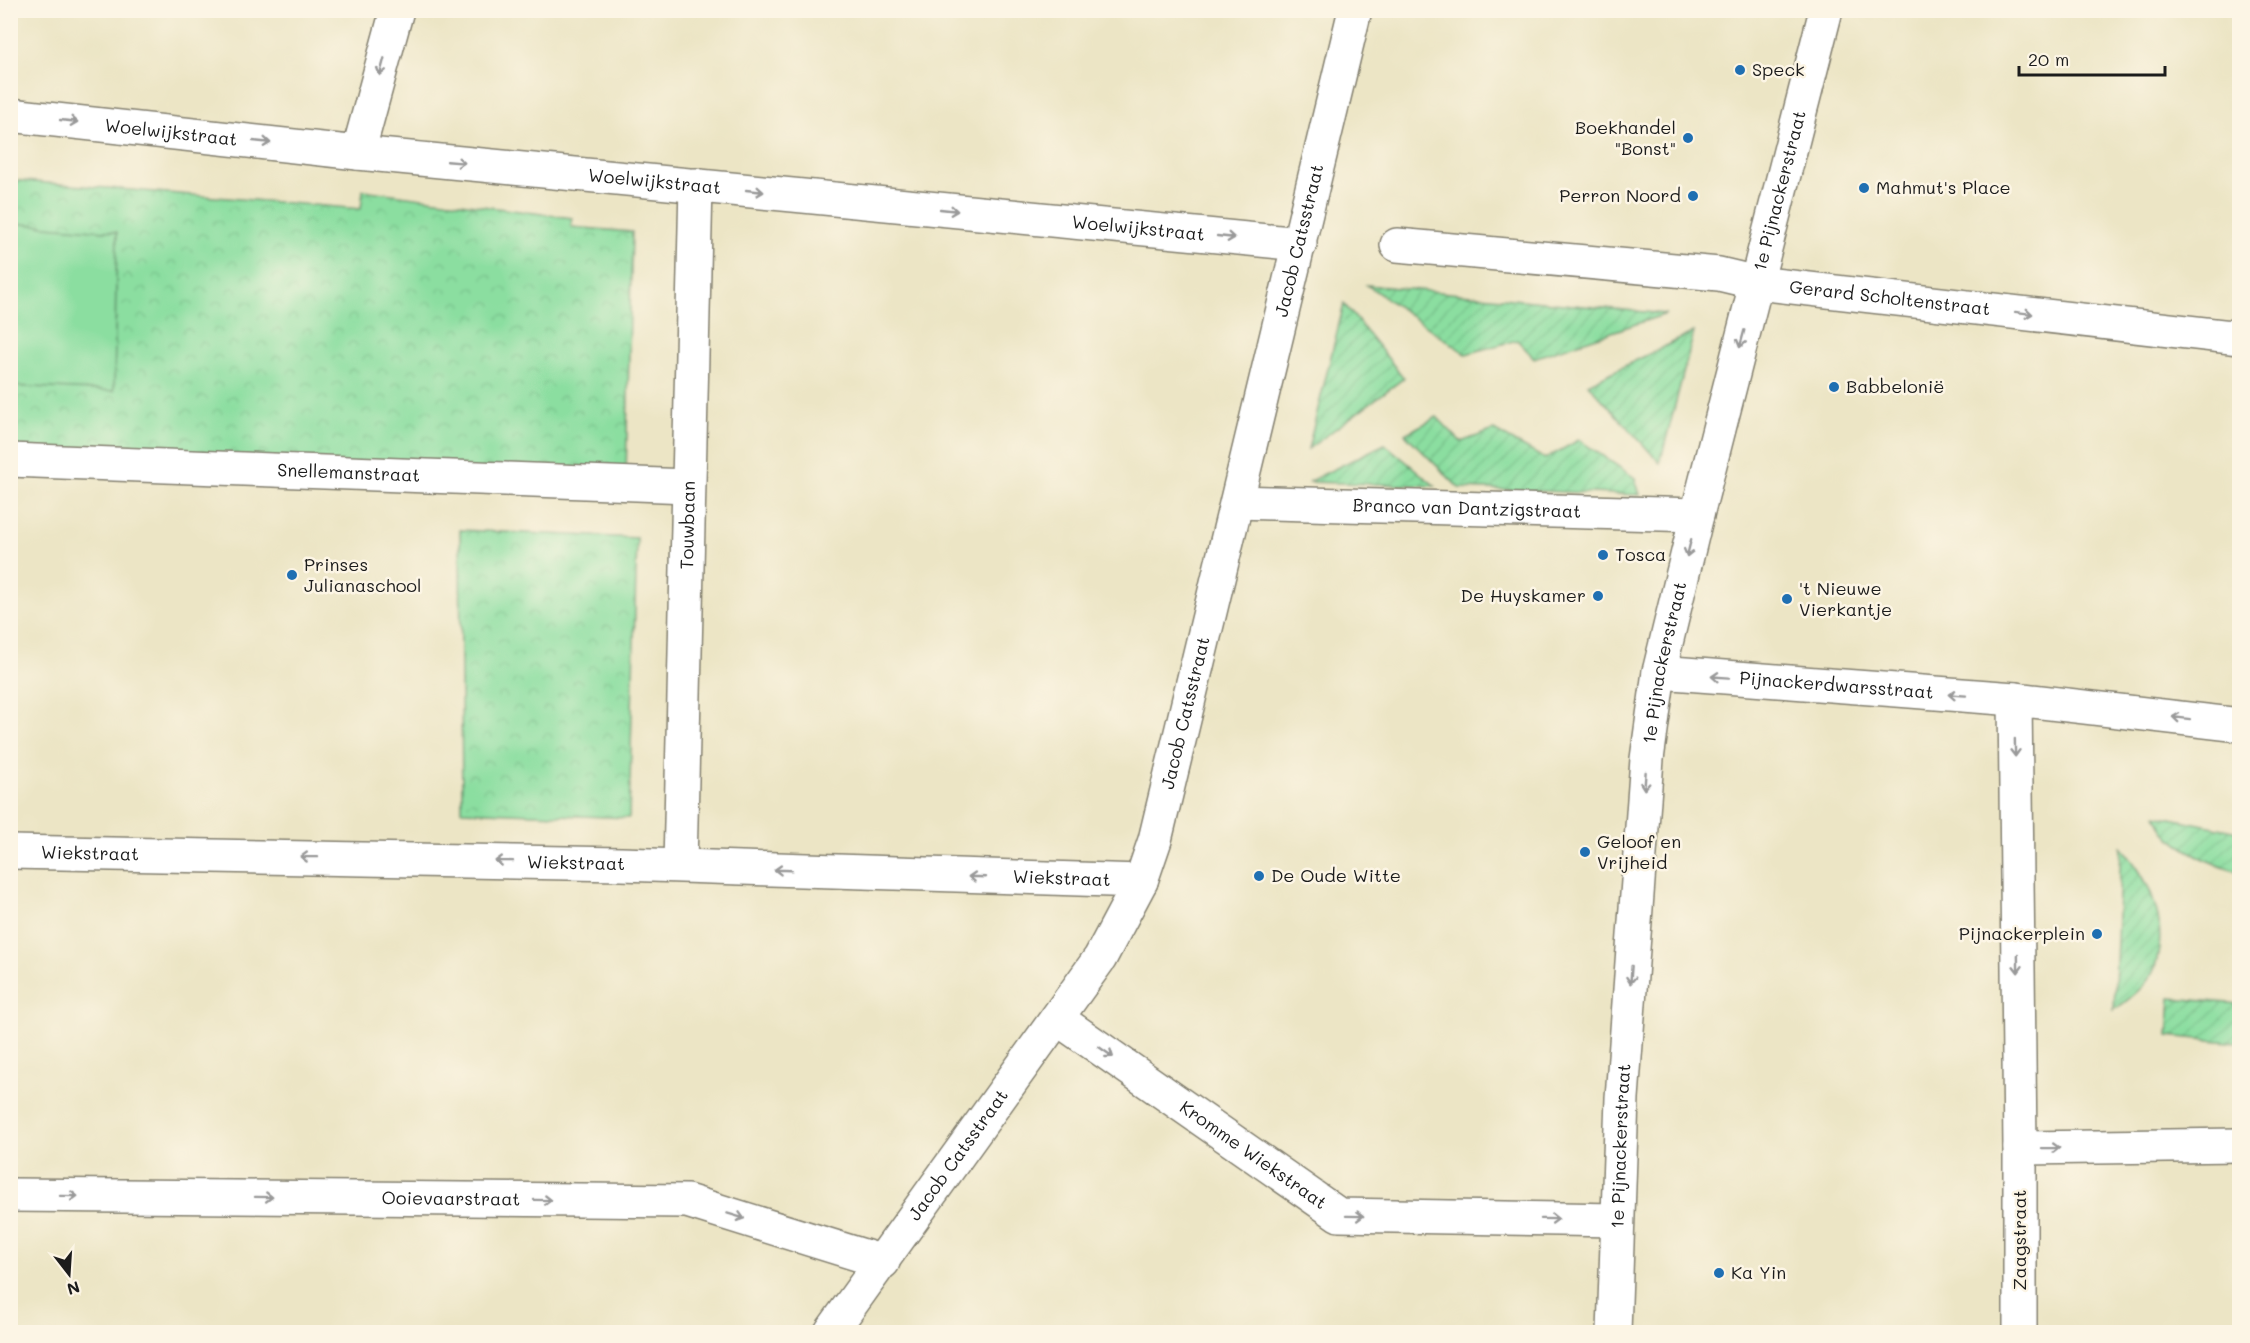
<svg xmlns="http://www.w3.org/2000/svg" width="2250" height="1343" font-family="Mali,sans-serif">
	<defs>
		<pattern id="park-crowns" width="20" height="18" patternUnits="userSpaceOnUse" patternTransform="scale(1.5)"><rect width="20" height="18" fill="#8bdea0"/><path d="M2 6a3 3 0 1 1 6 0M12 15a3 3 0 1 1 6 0" fill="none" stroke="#77be89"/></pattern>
		<pattern id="garden-furrows" width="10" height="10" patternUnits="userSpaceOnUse" patternTransform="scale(1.5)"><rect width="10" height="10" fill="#8bdea0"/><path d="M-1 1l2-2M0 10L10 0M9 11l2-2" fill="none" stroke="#77be89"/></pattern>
	</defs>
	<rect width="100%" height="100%" fill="#fcf5e5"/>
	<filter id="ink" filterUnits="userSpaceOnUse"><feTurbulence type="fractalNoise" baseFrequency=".0167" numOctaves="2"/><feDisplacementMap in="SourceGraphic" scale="12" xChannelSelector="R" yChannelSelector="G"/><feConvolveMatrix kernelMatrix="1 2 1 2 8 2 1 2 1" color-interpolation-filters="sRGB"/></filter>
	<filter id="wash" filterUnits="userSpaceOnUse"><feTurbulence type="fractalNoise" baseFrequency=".008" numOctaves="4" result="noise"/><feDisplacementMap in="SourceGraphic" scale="24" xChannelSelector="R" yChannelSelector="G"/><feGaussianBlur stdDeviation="1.35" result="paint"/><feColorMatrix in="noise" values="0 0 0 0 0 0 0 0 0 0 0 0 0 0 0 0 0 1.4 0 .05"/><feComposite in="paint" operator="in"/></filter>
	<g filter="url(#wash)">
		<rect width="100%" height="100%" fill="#ece5c5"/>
		<g fill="url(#park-crowns)" stroke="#547d5e" stroke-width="1.5">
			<path d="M11,180L361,209L363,190L572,218L571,227L632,232L626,475L11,453Z"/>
			<path d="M460,530L637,538L629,818L462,811Z"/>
		</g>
		<g fill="url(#garden-furrows)" stroke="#547d5e" stroke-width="1.5">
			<path d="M1367,285L1666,314L1534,358L1517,340L1466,354Z"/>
			<path d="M1344,304L1404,378L1308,449Z"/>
			<path d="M1694,332L1660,463L1588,384Z"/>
			<path d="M1437,417L1461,442L1494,430L1545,459L1579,440L1635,478L1640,495L1459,488L1405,434Z"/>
			<path d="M1385,444L1435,486L1308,482Z"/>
			<path d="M2156,815L2239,832V872C2218,867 2179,849 2165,832C2161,827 2159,820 2156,815Z"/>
			<path d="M2121,847C2150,879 2169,922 2155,967C2150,983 2127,1001 2114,1010Z"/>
			<path d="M2171,998L2239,1004V1043L2168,1036Z"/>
		</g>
		<path fill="#8bdea0" stroke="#547d5e" stroke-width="1.5" d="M11,223L117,232L114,391L11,386Z"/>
	</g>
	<g filter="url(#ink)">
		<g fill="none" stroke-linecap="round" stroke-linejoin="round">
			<defs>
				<g id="minor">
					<path id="s1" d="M10,115L358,153L1300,244"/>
					<path d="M358,153L397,10"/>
					<path id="s2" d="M1397,245L1719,274L1757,283L2240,338"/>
					<path id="s3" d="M10,460L688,486"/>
					<path id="s4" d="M1237,502L1697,515"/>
					<path id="s5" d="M1659,672L2015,699"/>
					<path d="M2240,725L2015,699L2020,1148L2240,1145"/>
					<path id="s6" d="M10,852L621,864L1141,881"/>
					<path id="s7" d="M680,865L696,185"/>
					<path id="s8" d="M1058,1019L1339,1215L1617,1220"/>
					<path d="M2020,1148V1332"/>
					<path id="s9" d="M10,1195L687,1201L883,1262"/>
					<path id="s10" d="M831,1332L1100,958L1141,881L1155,840L1355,10"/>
					<path id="s11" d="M1614,1332L1622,1098L1647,759L1659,672L1697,515L1826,10"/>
				</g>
			</defs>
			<use href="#minor" stroke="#848070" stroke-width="36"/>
			<use href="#minor" stroke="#fff" stroke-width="33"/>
		</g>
		<defs><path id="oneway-shaft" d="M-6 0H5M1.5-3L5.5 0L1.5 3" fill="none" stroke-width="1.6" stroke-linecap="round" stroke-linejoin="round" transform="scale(1.5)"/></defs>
		<g stroke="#999">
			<use href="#oneway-shaft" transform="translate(382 67) rotate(105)"/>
			<use href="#oneway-shaft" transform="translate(69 121) rotate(6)"/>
			<use href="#oneway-shaft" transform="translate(262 142) rotate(6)"/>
			<use href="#oneway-shaft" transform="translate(456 162) rotate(5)"/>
			<use href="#oneway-shaft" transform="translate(755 191) rotate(6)"/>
			<use href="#oneway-shaft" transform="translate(949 210) rotate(6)"/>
			<use href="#oneway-shaft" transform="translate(1226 237) rotate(6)"/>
			<use href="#oneway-shaft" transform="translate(2024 313) rotate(7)"/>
			<use href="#oneway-shaft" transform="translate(1742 339) rotate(105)"/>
			<use href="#oneway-shaft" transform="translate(1689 548) rotate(104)"/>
			<use href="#oneway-shaft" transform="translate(1720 677) rotate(-176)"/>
			<use href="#oneway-shaft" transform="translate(1957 695) rotate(-176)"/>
			<use href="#oneway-shaft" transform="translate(2181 718) rotate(-173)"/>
			<use href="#oneway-shaft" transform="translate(2015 748) rotate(89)"/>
			<use href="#oneway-shaft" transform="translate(1645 781) rotate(94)"/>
			<use href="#oneway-shaft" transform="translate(309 857) rotate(-179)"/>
			<use href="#oneway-shaft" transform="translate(504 861) rotate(-179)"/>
			<use href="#oneway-shaft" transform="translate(783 870) rotate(-178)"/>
			<use href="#oneway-shaft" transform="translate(977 877) rotate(-178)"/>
			<use href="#oneway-shaft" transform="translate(2018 964) rotate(89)"/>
			<use href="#oneway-shaft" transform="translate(1631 975) rotate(94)"/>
			<use href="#oneway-shaft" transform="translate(1106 1052) rotate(35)"/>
			<use href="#oneway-shaft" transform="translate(2051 1148) rotate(-1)"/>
			<use href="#oneway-shaft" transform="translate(69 1196) rotate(1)"/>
			<use href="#oneway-shaft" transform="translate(264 1197) rotate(1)"/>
			<use href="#oneway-shaft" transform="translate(543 1200) rotate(1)"/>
			<use href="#oneway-shaft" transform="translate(736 1216) rotate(17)"/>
			<use href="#oneway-shaft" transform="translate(1355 1216) rotate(1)"/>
			<use href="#oneway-shaft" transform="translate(1550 1219) rotate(1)"/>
		</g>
	</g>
	<g fill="#1f6fb2" stroke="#fcf5e5" stroke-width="2">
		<circle cx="1740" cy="70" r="6"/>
		<circle cx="1688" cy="138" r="6"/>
		<circle cx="1864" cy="188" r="6"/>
		<circle cx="1693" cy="196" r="6"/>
		<circle cx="1834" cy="387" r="6"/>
		<circle cx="1603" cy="555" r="6"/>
		<circle cx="292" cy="575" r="6"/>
		<circle cx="1598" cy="596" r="6"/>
		<circle cx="1787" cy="599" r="6"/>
		<circle cx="1585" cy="852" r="6"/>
		<circle cx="1259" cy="876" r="6"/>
		<circle cx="2097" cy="934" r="6"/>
		<circle cx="1719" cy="1273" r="6"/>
	</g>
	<g text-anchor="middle" stroke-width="5" stroke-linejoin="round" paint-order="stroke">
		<g font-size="18" fill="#1c1c1c" stroke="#fcf5e5" text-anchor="start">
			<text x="1752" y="76">Speck</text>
			<text x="1676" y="134" text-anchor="end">Boekhandel<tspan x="1676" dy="21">"Bonst"</tspan></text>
			<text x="1876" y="194">Mahmut's Place</text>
			<text x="1681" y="202" text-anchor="end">Perron Noord</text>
			<text x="1846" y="393">Babbelonië</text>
			<text x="1615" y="561">Tosca</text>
			<text x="304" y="571">Prinses<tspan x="304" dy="21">Julianaschool</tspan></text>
			<text x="1799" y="595">'t Nieuwe<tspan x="1799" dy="21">Vierkantje</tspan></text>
			<text x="1586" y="602" text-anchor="end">De Huyskamer</text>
			<text x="1597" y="848">Geloof en<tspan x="1597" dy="21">Vrijheid</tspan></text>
			<text x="1271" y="882">De Oude Witte</text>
			<text x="2085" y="940" text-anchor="end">Pijnackerplein</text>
			<text x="1731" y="1279">Ka Yin</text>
		</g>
		<g font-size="18" fill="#1c1c1c" stroke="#fcf5e5">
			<text dy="6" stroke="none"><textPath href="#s1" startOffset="162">Woelwijkstraat</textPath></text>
			<text dy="6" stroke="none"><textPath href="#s1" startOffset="648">Woelwijkstraat</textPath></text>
			<text dy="6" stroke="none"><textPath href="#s11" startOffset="1158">1e Pijnackerstraat</textPath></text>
			<text dy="6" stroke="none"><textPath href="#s1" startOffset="1134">Woelwijkstraat</textPath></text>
			<text dy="6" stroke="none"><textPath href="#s10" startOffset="1208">Jacob Catsstraat</textPath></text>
			<text dy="6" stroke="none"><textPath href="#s2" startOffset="496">Gerard Scholtenstraat</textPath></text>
			<text dy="6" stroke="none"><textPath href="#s3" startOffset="339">Snellemanstraat</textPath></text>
			<text dy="6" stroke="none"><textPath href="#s4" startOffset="230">Branco van Dantzigstraat</textPath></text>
			<text dy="6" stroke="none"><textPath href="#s7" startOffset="340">Touwbaan</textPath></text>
			<text dy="6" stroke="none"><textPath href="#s11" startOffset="672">1e Pijnackerstraat</textPath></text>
			<text dy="6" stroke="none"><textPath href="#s5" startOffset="178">Pijnackerdwarsstraat</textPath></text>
			<text dy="6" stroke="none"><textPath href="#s10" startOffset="722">Jacob Catsstraat</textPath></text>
			<text dy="6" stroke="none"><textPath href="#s6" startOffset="80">Wiekstraat</textPath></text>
			<text dy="6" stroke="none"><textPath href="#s6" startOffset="566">Wiekstraat</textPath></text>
			<text dy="6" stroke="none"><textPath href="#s6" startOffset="1052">Wiekstraat</textPath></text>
			<text dy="6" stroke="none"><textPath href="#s11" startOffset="186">1e Pijnackerstraat</textPath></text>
			<text dy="6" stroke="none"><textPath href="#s10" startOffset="218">Jacob Catsstraat</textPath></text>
			<text dy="6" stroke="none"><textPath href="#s8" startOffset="238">Kromme Wiekstraat</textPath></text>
			<text dy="6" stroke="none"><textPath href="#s9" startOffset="441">Ooievaarstraat</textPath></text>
			<text transform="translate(2020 1240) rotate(-90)" y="6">Zaagstraat</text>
		</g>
	</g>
	<rect width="2250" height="1343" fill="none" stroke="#fcf5e5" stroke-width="36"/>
	<g transform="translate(69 1274) rotate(163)" stroke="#fcf5e5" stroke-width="4.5" paint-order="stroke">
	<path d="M0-4.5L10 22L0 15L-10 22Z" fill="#1c1c1c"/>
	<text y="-9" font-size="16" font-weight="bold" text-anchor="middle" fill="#1c1c1c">N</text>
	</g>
	<path d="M2019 66v9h146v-9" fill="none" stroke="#1c1c1c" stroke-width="3"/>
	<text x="2028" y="66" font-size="18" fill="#1c1c1c" stroke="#fcf5e5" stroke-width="4.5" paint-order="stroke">20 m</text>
</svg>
